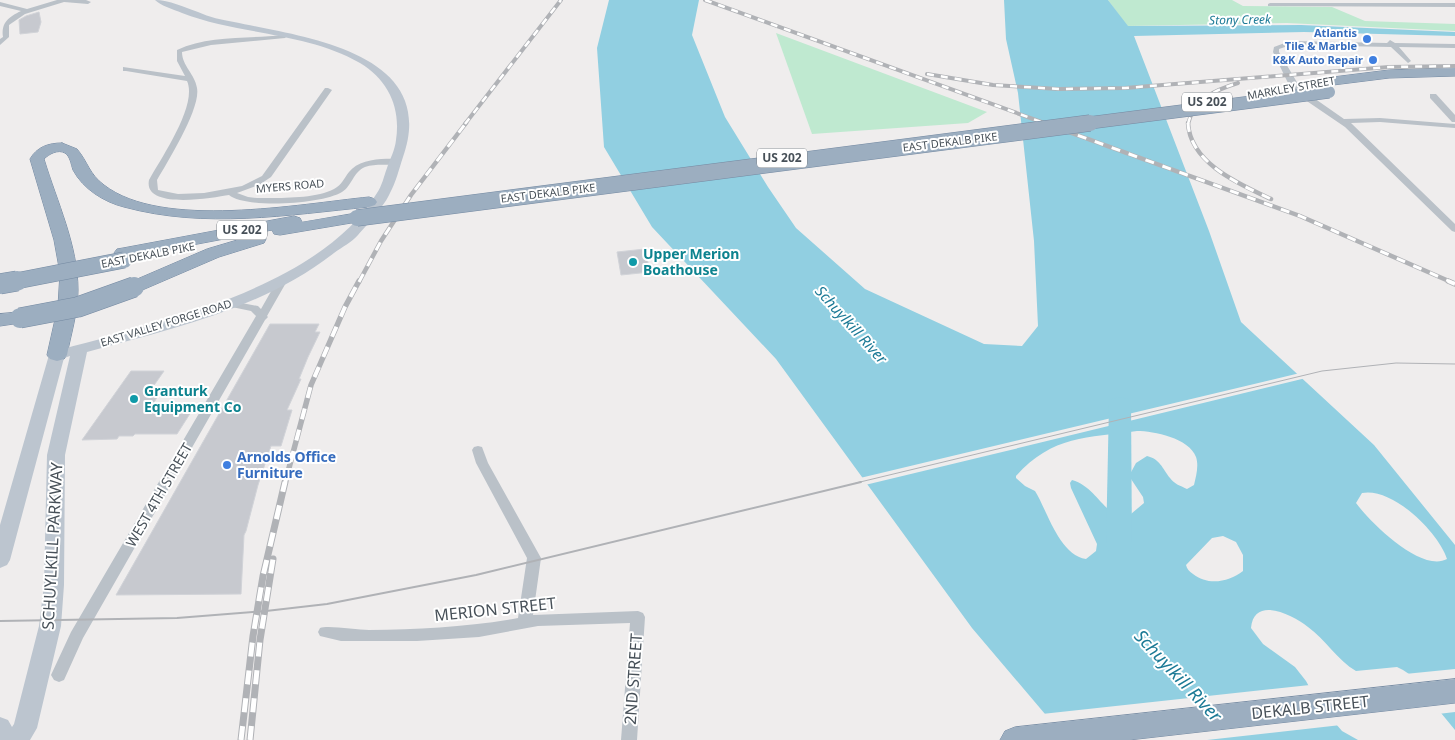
<svg xmlns="http://www.w3.org/2000/svg" width="1455" height="740" font-family="'Noto Sans',sans-serif">
	<rect width="100%" height="100%" fill="#efeded"/>
	<g fill="#bfe9d0">
		<path d="M1108,0H1232L1243,6L1332,7L1365,21L1455,24V31L1287,23L1127,26Z"/>
		<path d="M776,33L987,112L968,123L812,134Z"/>
	</g>
	<path fill="#91cfe1" fill-rule="evenodd" d="M609,0H699L692,35L725,117L768,187L796,228L865,289L984,344L1022,346L1038,326L1034,241L1018,93L1006,39L1004,0H1108L1128,26L1301,25L1455,32V36L1304,32L1134,36L1209,231L1241,322L1374,445L1455,545V730L1409,674L1403,670L1397,667L1356,671C1338,661 1325,639 1308,627C1293,615 1254,595 1251,628L1263,644L1295,667L1306,681L1318,703L1342,731L1358,740H1067L972,628L776,359L652,227L604,147L597,48ZM1137,431C1154,431 1189,438 1196,457C1199,466 1196,476 1194,485L1187,489C1181,486 1174,484 1170,478C1162,468 1160,459 1147,456L1136,463L1129,476L1143,497L1144,503L1125,519C1101,511 1096,487 1072,480L1070,483L1071,488L1097,544L1096,551L1086,559C1059,555 1047,510 1035,491L1025,486L1016,478V476C1053,435 1087,438 1137,431ZM1362,493C1393,487 1439,533 1447,559C1421,573 1370,522 1356,503ZM1223,536L1236,542L1243,555V571C1229,582 1208,586 1193,574C1189,571 1187,569 1186,565L1212,538Z"/>
	<g fill="#efeded">
		<path d="M1300,373L1306,378L998,453L865,485L860,478Z"/>
		<path d="M1455,669V712L1438,714L1405,674Z"/>
		<path d="M1310,685L1320,701L1341,725L1207,740H1064L1042,714Z"/>
	</g>
	<g fill="none" stroke-linecap="round" stroke-linejoin="round">
		<path fill="#91cfe1" fill-rule="evenodd" d="M1120,397L1128,399L1131,404L1132,546L1128,553L1119,556L1110,553L1106,546L1109,404L1112,399Z"/>
	</g>
	<g fill="#c7c9cf" stroke="#d1d3d8">
		<path d="M39,12L41,22L38,32L20,34L19,20L26,16Z"/>
		<path d="M645,249L650,272L621,275L617,252Z"/>
		<path d="M270,324H319L315,332H320L308,357L299,379H301L287,410H292L281,446H271L258,485L246,531L244,535L241,594L116,595Z"/>
		<path d="M131,371H164L150,391H161L148,412H191L177,434H135L133,436H119L117,439L82,440Z"/>
	</g>
	<g fill="none" stroke-linecap="round" stroke-linejoin="round">
		<defs>
			<g id="trunk">
				<path d="M1455,68V76L1389,78L1317,87L1311,83L1317,79L1389,70Z"/>
				<path d="M62,143L77,149C88,162 89,174 104,185C162,230 299,204 369,197L375,199L377,202L375,205L369,207C287,215 205,229 124,207C104,202 83,189 73,170C71,164 70,156 65,153C58,149 49,154 44,159C57,202 78,245 78,290C78,312 71,334 67,355L64,359L57,361L50,359L47,355L58,306L60,273L54,240L30,159C37,147 48,143 62,143Z"/>
				<path d="M357,213L363,215L365,218L363,221L280,235L274,234L272,230L123,258L117,257L114,253L117,249L123,248L294,216L300,218L302,222Z"/>
				<path d="M258,234L264,235L266,239L264,243L219,257L140,291L134,292L128,291L125,287L128,283L207,249Z"/>
				<path d="M20,312L27,314L29,318L27,322L0,326V314Z"/>
				<path d="M1455,679V703L1129,740H1000L1005,731L1015,727Z"/>
			</g>
		</defs>
		<use href="#trunk" stroke="#758aa2" stroke-width="1"/>
		<g fill="#bac1c8" fill-rule="evenodd">
			<path d="M57,0H86L91,2L88,4L64,2L25,14L9,25V37L0,45V39L3,37C1,22 9,17 21,11L0,6V2L27,9Z"/>
			<path d="M1270,3H1455V7L1268,6V4Z"/>
			<path d="M283,35L286,37L285,38L211,45L182,52C182,66 195,74 197,88C201,108 168,161 157,180L158,190L178,194L204,193L242,186L262,176L325,88H328L332,90L271,177L259,185L237,193L248,197L257,198C279,198 315,199 334,189C342,185 344,178 349,172C359,159 385,157 400,160V164C389,166 376,163 365,167C353,172 352,186 342,192C323,204 246,209 229,195C212,198 143,210 149,180C161,158 198,105 187,81L126,71H123V67L185,76L177,61V50C208,35 249,39 283,35Z"/>
			<path d="M1390,40L1395,43L1455,44V48L1399,47L1411,61L1408,63L1391,47L1291,45L1279,49V52L1301,89L1344,119L1380,118L1455,124V128L1380,122L1351,123L1455,224V232L1452,231L1345,127L1295,93L1288,83L1273,52L1274,47L1290,41L1387,43Z"/>
			<path d="M1430,94H1436L1455,115V122H1452L1430,98Z"/>
			<path d="M282,278L287,281L267,316L268,317L265,320L83,638L64,680L59,682L54,680L51,675L71,632L256,316L251,311L227,306L226,304L231,301L258,306L261,309L278,279Z"/>
			<path d="M478,446L482,447L488,463L541,558L533,615L638,611L643,613L645,617L637,740H621L630,623L538,626L479,637L417,641H341L320,636L318,632L320,628C328,625 357,630 369,630C419,629 468,627 518,618L527,558L476,463L472,450L474,447Z"/>
		</g>
		<path fill="#bcc5cf" fill-rule="evenodd" d="M155,0C170,0 183,7 198,12C209,17 222,20 234,22C303,37 440,52 403,157C399,169 396,182 390,193C385,205 368,224 358,235C352,242 342,247 334,253C264,308 172,329 87,352L65,455L64,585L61,626L37,728L30,740H0V717L8,720L12,727L14,724L39,626L44,585L47,455L70,356L64,358L10,560L7,565L0,568V525L49,355L51,352C152,325 319,289 377,193C382,186 384,176 387,168C390,159 395,150 396,140C401,107 388,80 360,63C306,32 239,35 182,13C173,9 161,6 155,0Z"/>
		<use href="#trunk" fill="#9caec0" fill-rule="evenodd"/>
		<path stroke="#b0b2b6" stroke-width="1" d="M856,483L1322,371L1396,363L1455,364"/>
		<path stroke="#b0b2b6" stroke-width="2" d="M0,621L177,618L266,611L327,604L476,575L861,482"/>
		<defs>
			<g id="rail-far3">
				<path d="M705,0L1047,124"/>
				<path d="M927,74L993,85L1059,89L1125,88L1389,67L1455,66"/>
				<path d="M465,124L561,0"/>
				<path d="M1188,124C1194,99 1215,90 1238,83"/>
			</g>
			<g id="rail-far2">
				<path d="M1044,123L1300,216L1451,282"/>
				<path d="M1188,123C1190,163 1239,184 1271,199"/>
				<path d="M359,282L381,241L411,195L466,123"/>
			</g>
			<g id="rail-far1">
				<path d="M1448,281L1455,284"/>
				<path d="M285,483L311,385L345,307L359,281"/>
			</g>
			<g id="rail">
				<path d="M241,740L253,636L263,576L285,482"/>
				<path d="M250,740L260,640L273,559"/>
			</g>
		</defs>
		<use href="#rail-far3" stroke="#b0b2b6" stroke-width="4"/>
		<use href="#rail-far2" stroke="#b0b2b6" stroke-width="4.5"/>
		<use href="#rail-far1" stroke="#b0b2b6" stroke-width="5.5"/>
		<use href="#rail" stroke="#b0b2b6" stroke-width="7"/>
		<use href="#rail-far3" stroke="#fff" stroke-width="2.5" stroke-dasharray="7" stroke-linecap="butt"/>
		<use href="#rail-far2" stroke="#fff" stroke-width="3" stroke-dasharray="9" stroke-linecap="butt"/>
		<use href="#rail-far1" stroke="#fff" stroke-width="4" stroke-dasharray="11" stroke-linecap="butt"/>
		<use href="#rail" stroke="#fff" stroke-width="5" stroke-dasharray="14" stroke-linecap="butt"/>
		<defs>
			<path id="trunk-bridge-far2" d="M1081,124L1329,92"/>
			<g id="trunk-bridge-far1">
				<path d="M357,218L1090,123"/>
				<path d="M11,282L124,260"/>
			</g>
			<g id="trunk-bridge">
				<path d="M0,284L17,281"/>
				<path d="M20,318L78,307L134,287"/>
			</g>
		</defs>
		<use href="#trunk-bridge-far2" stroke="#758aa2" stroke-width="13" stroke-linecap="butt"/>
		<use href="#trunk-bridge-far1" stroke="#758aa2" stroke-width="17" stroke-linecap="butt"/>
		<use href="#trunk-bridge" stroke="#758aa2" stroke-width="21" stroke-linecap="butt"/>
		<use href="#trunk-bridge-far2" stroke="#9caec0" stroke-width="12"/>
		<use href="#trunk-bridge-far1" stroke="#9caec0" stroke-width="16"/>
		<use href="#trunk-bridge" stroke="#9caec0" stroke-width="20"/>
	</g>
	<g fill="#3f7fe0" stroke="#fff" stroke-width="2">
		<circle cx="1367" cy="39" r="5"/>
		<circle cx="1373" cy="60" r="5"/>
		<circle cx="227" cy="465" r="5"/>
	</g>
	<g fill="#0f9aa8" stroke="#fff" stroke-width="2">
		<circle cx="633" cy="262" r="5"/>
		<circle cx="134" cy="399" r="5"/>
	</g>
	<g text-anchor="middle" stroke-width="4" stroke-linejoin="round" paint-order="stroke">
		<g font-size="11" font-weight="bold" fill="#366cbe" stroke="#fff" text-anchor="end">
			<text x="1357" y="37">Atlantis<tspan x="1357" dy="13">Tile &amp; Marble</tspan></text>
			<text x="1363" y="64">K&amp;K Auto Repair</text>
		</g>
		<g font-size="11" fill="#475058" stroke="#fff">
			<text transform="translate(1291 88) rotate(-10)" y="4">MARKLEY STREET</text>
			<text transform="translate(950 142) rotate(-7)" y="4">EAST DEKALB PIKE</text>
			<text transform="translate(290 186) rotate(-5)" y="4">MYERS ROAD</text>
			<text transform="translate(548 193) rotate(-7)" y="4">EAST DEKALB PIKE</text>
			<text transform="translate(148 255) rotate(-11)" y="4">EAST DEKALB PIKE</text>
			<text transform="translate(166 323) rotate(-17)" y="4">EAST VALLEY FORGE ROAD</text>
		</g>
		<g font-size="12" font-style="italic" fill="#1c7a96" stroke="#fff">
			<text transform="translate(1240 20) rotate(-1)" y="4">Stony Creek</text>
		</g>
		<g fill="#fff" stroke="#7e848a" stroke-width="1">
			<rect x="1182" y="92.5" width="50" height="19" rx="4"/>
			<rect x="757" y="148.5" width="50" height="19" rx="4"/>
			<rect x="217" y="220.5" width="50" height="19" rx="4"/>
		</g>
		<g font-size="12" font-weight="bold" fill="#475058">
			<text x="1207" y="106">US 202</text>
			<text x="782" y="162">US 202</text>
			<text x="242" y="234">US 202</text>
		</g>
		<g font-size="14" font-weight="bold" fill="#0d838f" stroke="#fff" text-anchor="start">
			<text x="643" y="259">Upper Merion<tspan x="643" dy="16">Boathouse</tspan></text>
			<text x="144" y="396">Granturk<tspan x="144" dy="16">Equipment Co</tspan></text>
		</g>
		<g font-size="14" font-weight="bold" fill="#366cbe" stroke="#fff" text-anchor="start">
			<text x="237" y="462">Arnolds Office<tspan x="237" dy="16">Furniture</tspan></text>
		</g>
		<g font-size="14" fill="#475058" stroke="#fff">
			<text transform="translate(159 495) rotate(-60)" y="5">WEST 4TH STREET</text>
		</g>
		<g font-size="15" font-style="italic" fill="#1c7a96" stroke="#fff">
			<text transform="translate(851 325) rotate(48)" y="5">Schuylkill River</text>
		</g>
		<g font-size="16" fill="#475058" stroke="#fff">
			<text transform="translate(52 546) rotate(-87)" y="6">SCHUYLKILL PARKWAY</text>
			<text transform="translate(495 609) rotate(-6)" y="6">MERION STREET</text>
			<text transform="translate(633 679) rotate(-86)" y="6">2ND STREET</text>
			<text transform="translate(1310 707) rotate(-6)" y="6">DEKALB STREET</text>
		</g>
		<g font-size="18" font-style="italic" fill="#1c7a96" stroke="#fff">
			<text transform="translate(1178 676) rotate(47)" y="6">Schuylkill River</text>
		</g>
	</g>
</svg>
